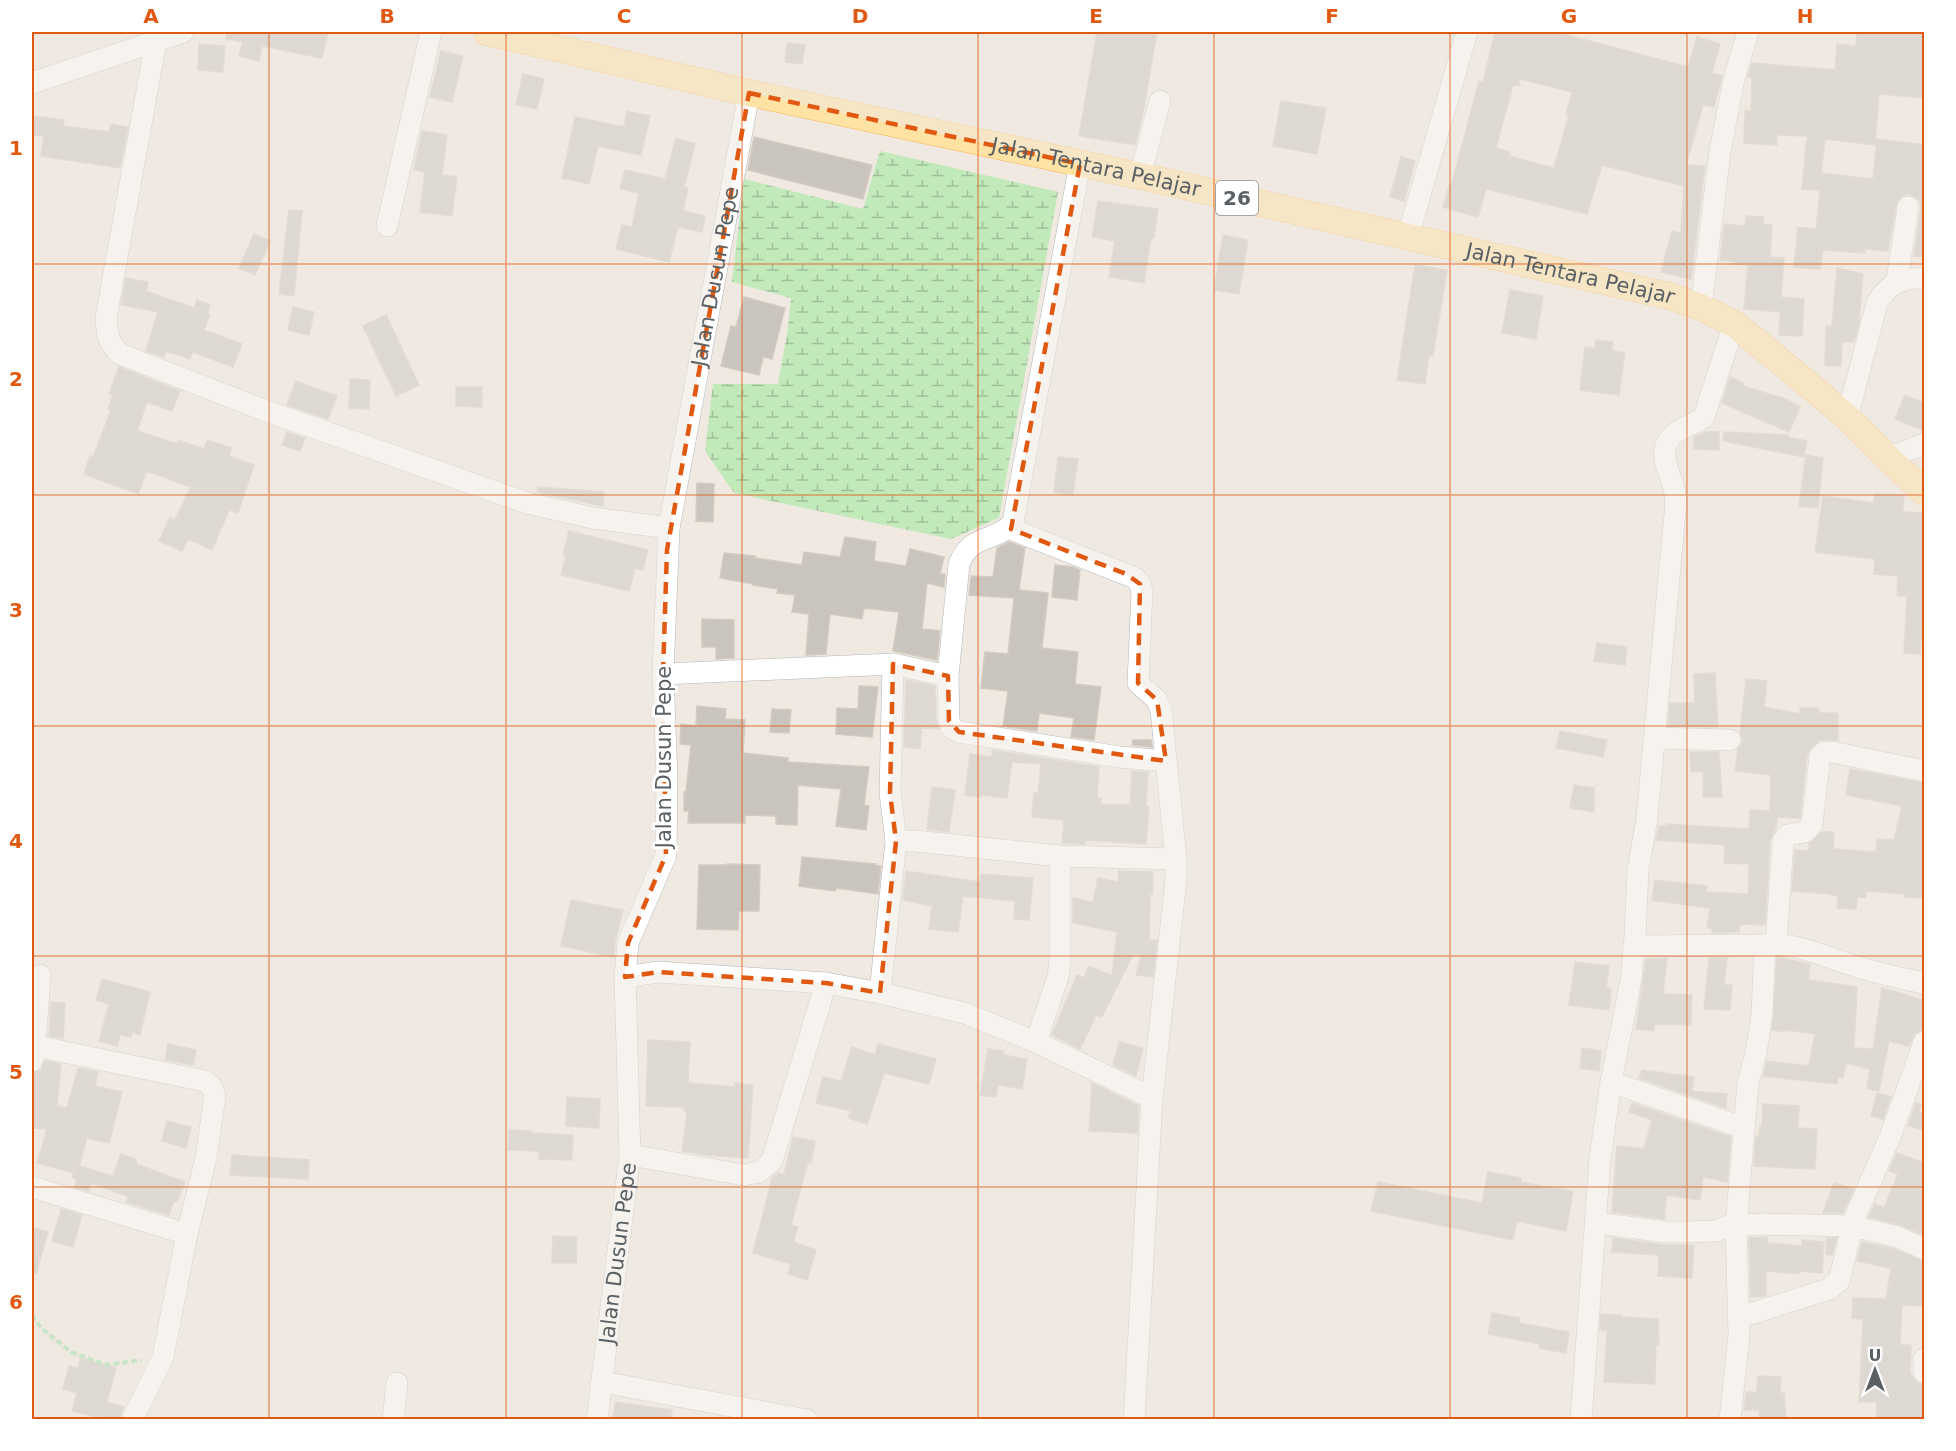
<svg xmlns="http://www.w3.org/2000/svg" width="1956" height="1451" font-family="'DejaVu Sans',sans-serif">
	<defs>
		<pattern id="wetland-marsh" width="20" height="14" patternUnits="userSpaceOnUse" patternTransform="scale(1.5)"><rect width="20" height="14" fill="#c1e9ba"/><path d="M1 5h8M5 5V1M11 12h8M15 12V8" fill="none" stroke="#a0c09b"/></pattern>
	</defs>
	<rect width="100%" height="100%" fill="#efe9e1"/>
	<path fill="url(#wetland-marsh)" d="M880,151L1058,192L999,518L951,539L734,493L705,451L713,384H778L788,328L791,298L732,282L744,179L863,209Z"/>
	<g fill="#c9c4be" stroke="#d4cabf" stroke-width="1.5" fill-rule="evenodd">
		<path d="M227,32H328L322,58L262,46L259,61L239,56L243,42L226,39Z"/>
		<path d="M1097,32H1157L1142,118L1135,145L1079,136Z"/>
		<path d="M1495,32H1556L1688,67L1697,37L1720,44L1712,73L1722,76L1714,107L1703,105L1686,165L1705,166L1691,279L1661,272L1672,231L1681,233L1684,186L1602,165L1587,214L1486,189L1478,217L1443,207L1450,183H1452L1479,81L1483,83ZM1520,79L1572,92L1566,115H1569L1554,168L1509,156L1510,152L1496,148L1513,85L1519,86Z"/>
		<path d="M1857,32L1883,34V32H1924V98L1879,94L1875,145L1825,139L1821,173L1873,179L1877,139L1924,145V257L1914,256L1921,208L1920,202L1916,197L1909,194L1903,195L1898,200L1896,205L1888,251L1865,249L1864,253L1823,250L1820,269L1794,267L1798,227L1816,229L1820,190L1802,189L1807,136L1777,135V145L1744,143L1745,111H1751L1752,78L1748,77L1752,63L1835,70L1837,44L1856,46Z"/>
		<path d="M787,43L805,45L802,64L785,62Z"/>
		<path d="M199,44L225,46L223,72L198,70Z"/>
		<path d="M441,51L463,56L452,102L430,97Z"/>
		<path d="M523,74L544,79L537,109L516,105Z"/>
		<path d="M1281,101L1326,108L1317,154L1273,146Z"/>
		<path d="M627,111L650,116L641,155L598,146L589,184L562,178L575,117L624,127Z"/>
		<path d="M32,116L64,120L63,126L109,132L111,124L128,127L120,168L41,156L44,136L32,135Z"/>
		<path d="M422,131L447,135L442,175L457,177L452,216L420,212L425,172L414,170Z"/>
		<path d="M754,137L872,165L863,199L748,170Z"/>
		<path d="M676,138L695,144L684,187L688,188L683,211L705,216L702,232L678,227L669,262L616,249L622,225L632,227L639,193L620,189L625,170L665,179Z"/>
		<path d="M1401,157L1415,161L1404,201L1390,197Z"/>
		<path d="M1098,201L1158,209L1154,238H1151L1144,283L1109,277L1115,241L1092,237Z"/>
		<path d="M289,210L302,211L294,296L279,294Z"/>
		<path d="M1746,216L1764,217L1763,224L1772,225L1770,257L1784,258L1781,297L1804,299L1802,336L1779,335L1780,312L1744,309L1748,265L1733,264V261L1720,260L1724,224L1745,226Z"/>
		<path d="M254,234L270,241L255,275L239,268Z"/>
		<path d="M1223,235L1248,240L1239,294L1214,290Z"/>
		<path d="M1415,265L1447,270L1433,356L1429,355L1425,384L1397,380Z"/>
		<path d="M1837,268L1863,274L1859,323L1854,342H1842L1841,366L1825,365L1826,326H1832Z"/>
		<path d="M126,278L148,282L146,291L194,308L197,300L210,305L207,314L210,315L204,330L242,344L233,367L193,352L190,359L166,351L164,357L146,351L158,312L121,305Z"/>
		<path d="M1510,290L1543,296L1536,339L1502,333Z"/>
		<path d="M744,297L785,308L772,359L763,357L759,375L721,366L731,326L736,327Z"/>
		<path d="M293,307L314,312L309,335L288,330Z"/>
		<path d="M386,315L419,385L396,396L363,326Z"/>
		<path d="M1596,340L1613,342L1612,351L1625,353L1619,395L1580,390L1585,347L1595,348Z"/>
		<path d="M119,367L180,391L172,411L147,402L137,431L177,444L178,440L204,449L207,440L232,448L229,456L254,465L238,513L229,510L212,550L188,539L182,551L159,541L170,517L175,520L191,487L147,471L138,494L84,474L90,456L93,457L111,410L108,409L113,396L109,394Z"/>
		<path d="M1730,377L1744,383L1743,386L1786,399L1800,407L1789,432L1722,403Z"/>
		<path d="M350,379L370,380L369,409L349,408Z"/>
		<path d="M296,381L337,396L328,419L287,405Z"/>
		<path d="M456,387H482V407L456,406Z"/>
		<path d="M1905,395L1924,403V431L1895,419Z"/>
		<path d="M287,432L305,438L300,451L282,445Z"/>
		<path d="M1705,432H1719V450L1694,449V437Z"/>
		<path d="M1724,432L1788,435L1787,437L1807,441L1804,457L1723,441Z"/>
		<path d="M1806,455L1823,458L1818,508L1799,506Z"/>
		<path d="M1058,457L1078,459L1073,495L1054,492Z"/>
		<path d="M697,483L714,484L713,522L696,521Z"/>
		<path d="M538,487L604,492L603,506L537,492Z"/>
		<path d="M1875,494L1904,495L1903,512L1924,513L1922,563H1924V597L1920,654L1904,653L1907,596H1897L1898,576L1874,574L1875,559L1815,552L1823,496L1874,503Z"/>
		<path d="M569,531L648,550L643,570L635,568L629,591L561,575L566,555H563Z"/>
		<path d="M845,537L876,542L874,561L906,566L910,549L944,557L940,574H945L944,587L927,583L922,629L940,631L937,660L893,651L899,612L864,608L862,619L830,614L826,654L806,655L809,614L792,612L795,595L777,593L778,589L753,585V584L720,578L724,553L755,556V558L802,565L804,552L840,557Z"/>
		<path d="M1009,542L1025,548L1019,590L1048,593L1042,648L1078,652L1075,684L1101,687L1094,740L1071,737L1074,718L1039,713L1037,731L1003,726L1008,691L981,688L985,652L1008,654L1014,598L969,595L971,576L993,577L997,548Z"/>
		<path d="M1055,565L1073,567L1080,570L1077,600L1052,597Z"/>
		<path d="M702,619L734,620V658L716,659V647H702Z"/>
		<path d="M1597,643L1627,647L1625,665L1594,661Z"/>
		<path d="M1715,673L1718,727L1668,726L1670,703H1695L1694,674Z"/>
		<path d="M1746,679L1767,681L1764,707L1800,714V708H1819V713H1838V740H1818V742L1811,748L1807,755L1800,818L1777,817L1776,828L1770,840L1765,925L1740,924L1739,932L1712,933V929L1707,928L1710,908L1652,900L1655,880L1707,886L1706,892L1748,894L1749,864L1724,863L1725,845L1656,840L1659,826H1666V824L1749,829L1750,810L1770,811L1771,775L1735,771L1738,750L1743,741L1740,732Z"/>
		<path d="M906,680L935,686L936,721L939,729L922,728L920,749L904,747Z"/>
		<path d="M859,686L878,687L872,737L836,734L837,708L858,709Z"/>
		<path d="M697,706L726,709L725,719L745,720L743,753L788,758V762L869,767L864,805L869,806L866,830L836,826L841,789L798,785L797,825L776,824V816L745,815V823H688L689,811H684V792H686L691,745L680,744L681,724L696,726Z"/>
		<path d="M772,709L791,710L789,733L770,732Z"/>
		<path d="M1560,731L1607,740L1603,757L1556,748Z"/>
		<path d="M1133,740H1151L1152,747L1132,745Z"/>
		<path d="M992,750L1099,767L1097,798H1101V804L1130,805L1132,771L1148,772L1146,806L1149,807L1146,844L1085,840V844L1062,843L1064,820L1032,817L1034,793H1038L1041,764L1012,762L1007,798L981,795V797L965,795L970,754L992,757Z"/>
		<path d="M1690,752H1719L1722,797H1703V772H1691Z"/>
		<path d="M1850,769L1924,783V898L1905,897V894L1866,891V898L1857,897L1856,909L1837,908L1838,896L1831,895V894L1792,891L1795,850L1809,851V844L1822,832H1834L1833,849L1876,852L1877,839L1894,840L1902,806L1846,795Z"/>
		<path d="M1574,785L1594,788V812L1570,808Z"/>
		<path d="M932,787L955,790L949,832L927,829Z"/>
		<path d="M802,857L876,864L875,865L881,866L878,894L836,888L835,891L799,886Z"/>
		<path d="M727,864L760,865L759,911H739L738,930L697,929L699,865H727Z"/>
		<path d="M906,871L980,882L981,874L1033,878L1029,920L1014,919L1015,901L963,896L958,932L929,929L932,906L903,900Z"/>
		<path d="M1119,871L1153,872V894H1150L1149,940H1157L1153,977L1136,975L1141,956L1134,953L1102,1017L1096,1015L1080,1049L1052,1035L1077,975L1084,978L1089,966L1112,976L1117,932L1073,923V898L1093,902L1098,878L1118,882Z"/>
		<path d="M571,900L623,910L615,942L614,957L561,946Z"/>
		<path d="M1777,957L1810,964L1808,980L1857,987L1854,1048L1873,1049L1882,988L1924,1000V1022L1922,1029L1915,1033L1909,1046L1889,1041L1879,1091L1867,1089L1870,1069L1846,1063L1843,1078L1838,1077L1837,1084L1763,1076L1767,1061L1809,1066L1815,1034L1785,1030V1032L1772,1030Z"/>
		<path d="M1667,958L1663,994L1692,995L1691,1025L1655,1024L1654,1031L1636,1029L1646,959Z"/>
		<path d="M1709,958H1727L1724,985H1732L1730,1010L1704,1009Z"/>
		<path d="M1575,962L1609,966L1606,988H1611L1609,1010L1569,1005Z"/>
		<path d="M102,979L150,992L140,1035L132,1032L131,1037L120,1035L117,1046L99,1041L109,1004L96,1000Z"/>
		<path d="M51,1002L65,1003L63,1039L49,1036Z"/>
		<path d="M648,1040L690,1042L688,1083L735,1087V1083L753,1085L748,1158L706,1155L682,1151L687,1112L684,1111V1107L646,1106Z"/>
		<path d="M1119,1042L1143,1048L1136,1076L1113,1065Z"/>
		<path d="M168,1044L196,1050L193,1065L165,1060Z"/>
		<path d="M878,1044L936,1059L929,1084L884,1073L867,1124L848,1118L851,1111L816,1103L823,1077L841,1081L852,1047L875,1055Z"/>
		<path d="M1582,1048L1601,1051L1599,1071L1580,1068Z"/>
		<path d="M988,1049L1004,1051L1003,1055L1027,1059L1022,1089L998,1085L996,1097L980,1095Z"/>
		<path d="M45,1061L61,1064L57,1106L67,1108L78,1068L98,1072L95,1086L122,1092L109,1143L87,1138L79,1166L113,1176L121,1154L137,1160L136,1164L185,1182L177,1202L174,1201L169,1215L126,1202L129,1197L91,1183L89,1191L75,1187L77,1179L72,1177L74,1173L37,1163L47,1129L32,1128V1073L41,1070Z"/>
		<path d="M1642,1070L1694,1077L1692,1091L1727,1094L1726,1108L1639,1078Z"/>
		<path d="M1092,1083L1139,1106L1137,1133L1089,1131Z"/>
		<path d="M1877,1093L1891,1097L1883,1119L1871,1116Z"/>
		<path d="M567,1097L600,1099L599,1128L566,1126Z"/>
		<path d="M1632,1103L1731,1137L1727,1182L1703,1177L1700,1200L1667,1195L1664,1219L1612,1212L1617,1146L1644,1149L1652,1120L1629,1112Z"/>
		<path d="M1916,1103L1921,1105L1919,1112L1924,1114V1130L1908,1126Z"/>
		<path d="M1763,1104L1799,1106L1798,1128L1817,1129L1815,1169L1754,1166L1756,1136L1759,1137L1760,1126H1762Z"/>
		<path d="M167,1121L191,1127L186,1148L162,1141Z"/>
		<path d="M509,1130L531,1131V1133L573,1135L572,1160L539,1159V1151L508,1150Z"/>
		<path d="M793,1137L815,1141L811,1163L808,1162L791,1225L798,1227L793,1242L816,1250L807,1280L788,1274L791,1264L753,1253L772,1178L778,1173L784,1174Z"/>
		<path d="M1897,1153L1924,1163V1235L1901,1225L1869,1217L1875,1204L1884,1208L1898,1174L1889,1171Z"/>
		<path d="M232,1155L309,1160L308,1179L230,1175Z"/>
		<path d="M1488,1172L1521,1178L1520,1182L1573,1191L1566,1231L1517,1221L1513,1240L1371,1211L1378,1182L1482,1203Z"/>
		<path d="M1834,1183L1854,1189L1843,1213H1823Z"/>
		<path d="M61,1209L82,1215L73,1247L52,1241Z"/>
		<path d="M32,1227L48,1232L36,1274L32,1273Z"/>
		<path d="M553,1236L577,1237L576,1263H552Z"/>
		<path d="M1767,1237V1243L1802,1246V1240L1824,1242L1822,1273L1799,1271V1274L1766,1271V1296L1751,1297L1749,1238Z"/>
		<path d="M1613,1238L1665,1245H1694L1692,1278L1658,1276L1659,1255L1612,1252Z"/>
		<path d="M1827,1238H1837L1832,1255L1826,1254Z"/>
		<path d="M1862,1242L1894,1249L1924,1262L1923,1306L1902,1305L1900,1345H1911L1910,1373L1917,1383L1924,1385V1419H1876L1877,1402H1859L1863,1319L1852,1318L1853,1298L1886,1299L1891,1268L1857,1261Z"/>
		<path d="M1492,1313L1520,1318L1519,1323L1569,1332L1566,1353L1539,1348L1540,1344L1488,1334Z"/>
		<path d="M1601,1314L1622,1315V1317L1658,1319L1659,1345L1656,1344L1655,1384L1604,1382L1607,1331L1600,1330Z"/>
		<path d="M81,1358L116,1368L107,1402L124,1407L119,1419H104L72,1411L77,1393L63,1389L69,1366L78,1368Z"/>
		<path d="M1758,1376L1781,1377L1780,1393H1784L1786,1419H1760L1759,1410H1744L1746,1392H1757Z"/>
		<path d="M615,1402L672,1410L671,1419H613Z"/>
	</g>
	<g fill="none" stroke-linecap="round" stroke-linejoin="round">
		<defs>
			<g id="minor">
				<path d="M156,41L106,318C107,333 108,343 120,354L261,409L527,503L593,518L669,528"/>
				<path d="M32,83L183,32"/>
				<path d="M1140,176L1160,101"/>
				<path d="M387,226L431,32"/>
				<path d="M1408,236L1467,32"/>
				<path d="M1897,281L1908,207"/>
				<path d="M1701,307L1720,151L1734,79L1748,32"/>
				<path d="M1846,416L1851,403L1877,303C1888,284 1902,277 1924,278"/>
				<path d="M1888,458L1924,444"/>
				<path d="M1008,528L1135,578L1140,584L1142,591L1138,683L1157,700L1161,710L1176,859V880L1152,1098L1134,1420"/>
				<path d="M663,674L893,664L948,676L949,721L952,728L959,732L1120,757L1166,761"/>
				<path d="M948,676L959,564C971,533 996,543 1013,522L1080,164"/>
				<path d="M1655,738L1730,740"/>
				<path d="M896,841H915L1060,856L1176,859"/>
				<path d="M1776,944L1783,841L1787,835L1805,832L1812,824L1820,756L1823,753L1832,752L1924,771"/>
				<path d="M1634,946L1765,945"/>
				<path d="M625,977L658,972L826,983L880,993L964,1013L1036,1042L1152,1098"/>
				<path d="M880,993L896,841L890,793L893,664"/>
				<path d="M1036,1042L1058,977L1060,960V856"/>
				<path d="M35,1046L205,1081L212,1087L215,1096L206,1158L187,1234L163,1357L132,1420"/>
				<path d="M32,1061L35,1046L40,975"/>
				<path d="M1611,1082L1744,1128"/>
				<path d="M630,1155L744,1175L759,1172L772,1161L826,983"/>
				<path d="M32,1187L187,1234"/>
				<path d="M1596,1223L1666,1232H1688L1716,1231L1728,1226L1762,1224L1852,1226L1898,1237L1924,1249"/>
				<path d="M1738,1318L1829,1289L1839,1281L1855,1217L1890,1137L1924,1042"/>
				<path d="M1924,1372V1359"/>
				<path d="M602,1382L807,1420"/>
				<path d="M393,1420L397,1383"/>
				<path id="s1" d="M597,1420L630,1155L625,977L628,943L666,855L667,777L663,674L669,528L749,93"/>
				<path d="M1581,1420L1600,1158L1611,1082L1631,980L1635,936L1638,870L1647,818L1673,534C1674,521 1677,506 1675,493C1672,474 1655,453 1672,436C1680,427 1694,425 1704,417L1734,324"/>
				<path d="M1730,1420L1739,1335L1736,1225L1748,1083L1756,1053L1762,1014L1765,945C1798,941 1833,961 1865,969C1885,975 1905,979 1924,983"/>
			</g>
			<g id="major">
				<path id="s2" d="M487,32L749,93L1140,176L1669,296L1701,307L1734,324L1752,338L1846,416L1888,458L1924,492"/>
			</g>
		</defs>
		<use href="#minor" stroke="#b2b6ba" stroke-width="22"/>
		<use href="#major" stroke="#ffb149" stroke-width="27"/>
		<path stroke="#9cdda3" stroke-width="4" stroke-dasharray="6 3" stroke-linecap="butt" d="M32,1315L42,1329L71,1352L106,1365L141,1360"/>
		<use href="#minor" stroke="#fff" stroke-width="21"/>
		<use href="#major" stroke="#ffe3a5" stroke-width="26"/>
	</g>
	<path d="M0 0H1956V1451H0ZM749,93L1080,164L1011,529L1126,574L1140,584L1138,683L1157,700L1166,761L959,732L949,721L948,676L893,664L890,793L896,841L880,993L826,983L658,972L625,977L628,943L666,855L663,674L667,550Z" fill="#efe9e1" fill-opacity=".55" fill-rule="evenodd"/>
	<path fill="none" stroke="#e15910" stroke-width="4.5" stroke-dasharray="12 8" stroke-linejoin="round" d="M749,93L1080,164L1011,529L1126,574L1140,584L1138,683L1157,700L1166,761L959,732L949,721L948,676L893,664L890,793L896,841L880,993L826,983L658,972L625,977L628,943L666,855L663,674L667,550Z"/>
	<path fill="none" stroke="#e15910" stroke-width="1.5" stroke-opacity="0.55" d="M269,32V1420M506,32V1420M742,32V1420M978,32V1420M1214,32V1420M1450,32V1420M1687,32V1420M32,264H1924M32,495H1924M32,726H1924M32,956H1924M32,1187H1924"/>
	<g text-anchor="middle" stroke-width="6" stroke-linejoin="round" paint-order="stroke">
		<rect fill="#fff" stroke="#8c9092" stroke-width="1.5" x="1216" y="181" width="42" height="34" rx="4.5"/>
		<g font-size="20" font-weight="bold" fill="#5a6064">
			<text x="1237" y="205">26</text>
		</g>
		<g font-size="21" fill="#5a6064" stroke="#fff">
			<text dy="7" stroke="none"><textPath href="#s2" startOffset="624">Jalan Tentara Pelajar</textPath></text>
			<text dy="7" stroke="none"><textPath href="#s2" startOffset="1110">Jalan Tentara Pelajar</textPath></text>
			<text dy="7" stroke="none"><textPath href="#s1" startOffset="1158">Jalan Dusun Pepe</textPath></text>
			<text transform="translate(664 757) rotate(-90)" y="7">Jalan Dusun Pepe</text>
			<text dy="7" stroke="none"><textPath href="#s1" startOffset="168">Jalan Dusun Pepe</textPath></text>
		</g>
	</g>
	<rect width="1956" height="1451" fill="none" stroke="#ffffff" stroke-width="66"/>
	<g transform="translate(1875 1370)" stroke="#ffffff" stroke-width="4.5" paint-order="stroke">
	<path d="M0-4.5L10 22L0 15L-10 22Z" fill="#5a6064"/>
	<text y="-9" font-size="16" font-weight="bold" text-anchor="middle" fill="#5a6064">U</text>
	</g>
	<rect x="33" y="33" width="1890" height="1385" fill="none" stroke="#e15910" stroke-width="2"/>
	<g font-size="20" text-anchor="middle" font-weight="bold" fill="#e15910">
		<text x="151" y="23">A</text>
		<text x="387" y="23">B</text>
		<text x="624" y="23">C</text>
		<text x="860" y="23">D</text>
		<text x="1096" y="23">E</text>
		<text x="1332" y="23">F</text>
		<text x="1569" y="23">G</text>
		<text x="1805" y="23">H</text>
		<text x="16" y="155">1</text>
		<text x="16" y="386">2</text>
		<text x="16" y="617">3</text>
		<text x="16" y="848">4</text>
		<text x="16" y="1079">5</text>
		<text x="16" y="1309">6</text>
	</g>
</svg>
